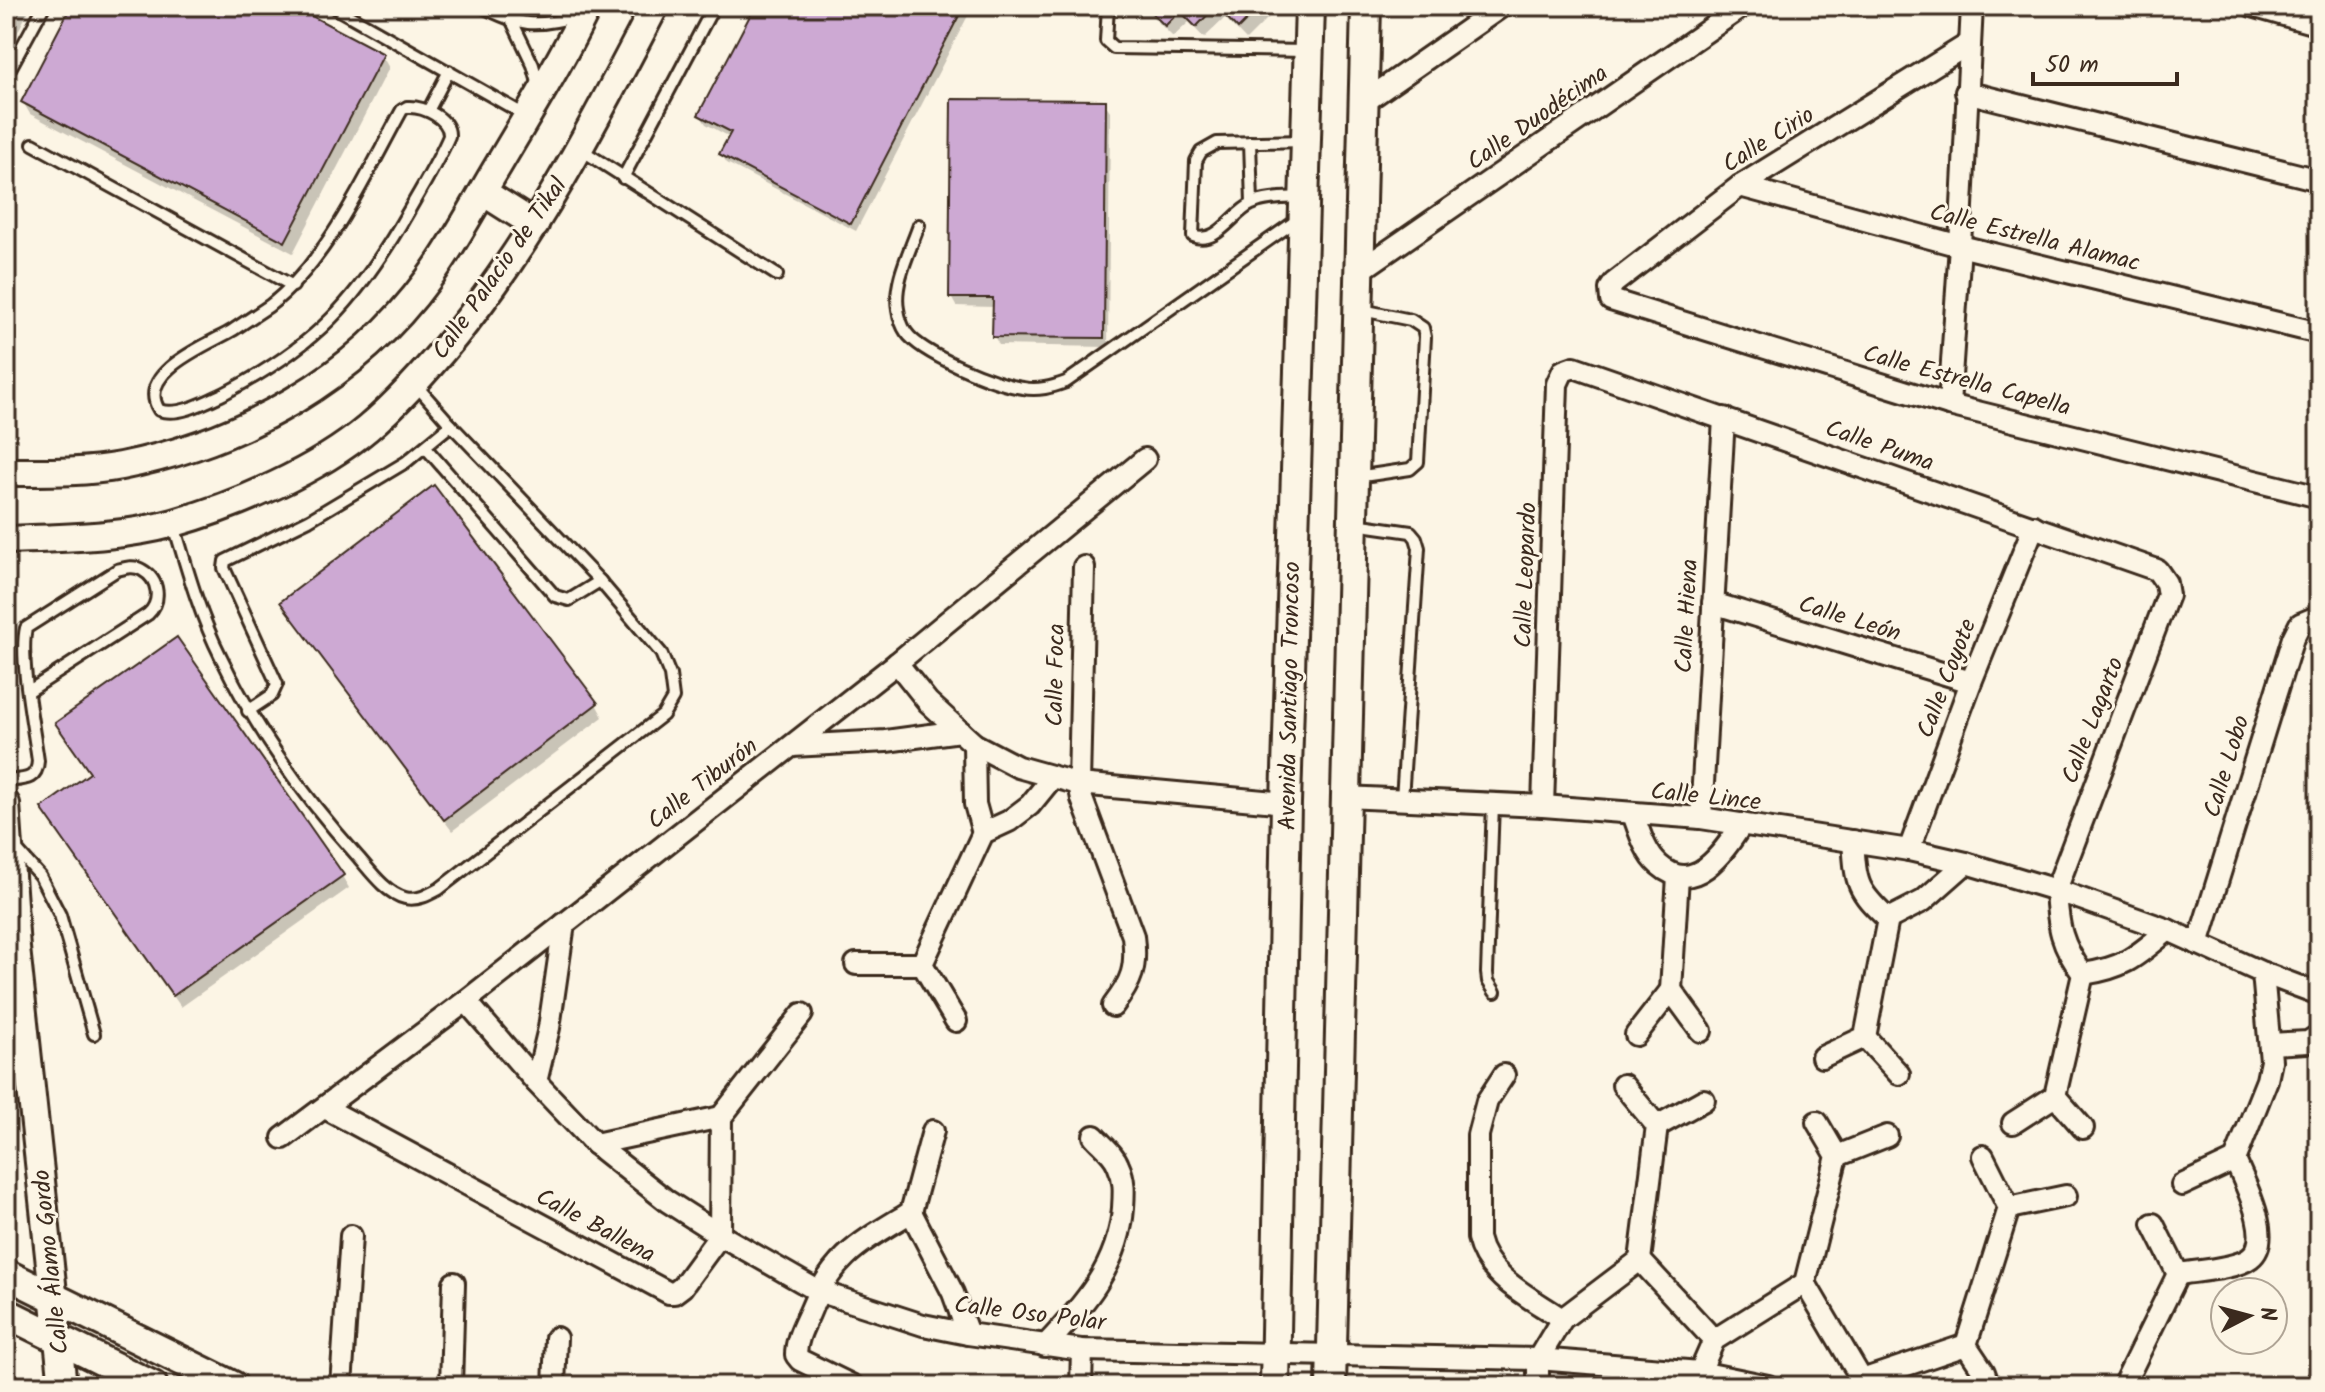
<svg xmlns="http://www.w3.org/2000/svg" width="2325" height="1392" font-family="Kalam,sans-serif">
	<rect width="100%" height="100%" fill="#fcf5e5"/>
	<filter id="ink" filterUnits="userSpaceOnUse"><feTurbulence type="fractalNoise" baseFrequency=".0125" numOctaves="2"/><feDisplacementMap in="SourceGraphic" scale="16" xChannelSelector="R" yChannelSelector="G"/><feConvolveMatrix kernelMatrix="1 2 1 2 8 2 1 2 1" color-interpolation-filters="sRGB"/></filter>
	<g filter="url(#ink)">
		<g fill="#0003">
			<path d="M6,6H31L6,55Z"/>
			<path d="M73,6H288L382,56L389,68L293,253L30,114L23,102Z"/>
			<path d="M757,6H973L856,231L727,163L721,154L730,137L706,124L700,115Z"/>
			<path d="M1122,6H1268L1272,14L1246,40L1225,18L1204,38L1189,22L1173,37L1151,15H1127Z"/>
			<path d="M1104,102L1110,111L1108,347L999,345L994,336V307L956,306L951,297Z"/>
			<path d="M290,614L596,704L603,717L452,831Z"/>
			<path d="M92,774L342,876L349,888L181,1007L50,821Z"/>
		</g>
		<g fill="#cda9d3" stroke="#3b2a1e" stroke-width="2">
			<path d="M71,6H293L384,54L285,242L21,102Z"/>
			<path d="M755,6H964L851,224L719,154L731,132L698,115Z"/>
			<path d="M1145,6H1261L1238,29L1216,6L1196,27L1180,11L1165,26Z"/>
			<path d="M951,99L1106,100L1104,338L992,337L993,298H949Z"/>
			<path d="M434,485L598,703L444,820L280,602Z"/>
			<path d="M177,637L344,875L173,996L41,808L90,773L55,723Z"/>
		</g>
		<g fill="none" stroke-linecap="round" stroke-linejoin="round">
			<defs>
				<g id="service">
					<path d="M332,6L525,115"/>
					<path d="M481,6C521,26 534,28 578,16"/>
					<path d="M1108,6L1106,41L1114,48L1306,51"/>
					<path d="M512,21L533,65L539,86"/>
					<path d="M6,76L44,6"/>
					<path d="M407,107C423,106 450,118 449,136C438,162 422,187 408,212C357,301 316,346 223,394C206,402 178,417 159,410C135,372 210,344 233,330C245,322 257,314 269,306C328,261 366,175 402,110Z"/>
					<path d="M428,111L449,71"/>
					<path d="M1250,142L1252,203"/>
					<path d="M33,144L293,286"/>
					<path d="M580,149L777,275"/>
					<path d="M623,178L714,6"/>
					<path d="M1303,197C1288,198 1266,197 1252,204C1233,212 1217,246 1193,236L1196,161L1201,152L1217,143L1305,141"/>
					<path d="M919,225C911,249 893,282 898,309C899,316 902,326 906,332C921,354 996,385 1023,388C1038,391 1052,387 1066,382L1300,218"/>
					<path d="M426,448L555,596L569,600L600,581"/>
					<path d="M1356,477L1410,469L1418,462L1425,337L1423,328L1411,320L1362,310"/>
					<path d="M1355,524L1411,532L1416,538L1419,548L1402,799"/>
					<path d="M174,525C187,569 200,616 221,657C257,732 304,797 359,858C371,872 386,893 405,898C417,901 428,895 439,889L663,715L673,698L670,675L661,653L600,581L451,425L415,384"/>
					<path d="M248,711L272,695L277,684L224,568L225,561L309,520L406,462L451,425"/>
					<path d="M6,781C23,779 37,781 38,761C34,729 19,658 26,628L117,570C125,568 134,565 142,570C160,580 161,602 148,614L29,691"/>
					<path d="M1493,803L1487,973L1488,981L1495,992"/>
					<path d="M15,848L40,876L60,915L94,1034"/>
				</g>
				<g id="minor">
					<path d="M2252,6L2319,25"/>
					<path d="M1970,43L1740,186L1614,283L1610,289L1611,300L1949,405L2319,497"/>
					<path d="M1966,92L2319,180"/>
					<path d="M1363,103L1502,6"/>
					<path d="M1740,186L1960,246L2319,333"/>
					<path d="M1361,270L1743,6"/>
					<path d="M1949,405L1960,246L1972,6"/>
					<path d="M1084,567L1079,784L1082,799L1133,936C1137,968 1132,981 1113,1006"/>
					<path d="M1713,603L1971,682"/>
					<path d="M897,663L928,702L974,744L1018,767L1079,784L1286,803"/>
					<path d="M974,744L975,804L983,833"/>
					<path d="M792,746L886,741L960,731"/>
					<path d="M1345,797L1543,806L1701,818L1909,850L1966,863L2056,890L2168,930L2263,973L2319,994"/>
					<path d="M1543,806L1557,384L1563,371L1574,367L2157,570L2166,583L2168,595L2056,890C2058,926 2061,945 2083,974"/>
					<path d="M1633,814C1639,830 1645,853 1659,865C1695,897 1724,851 1742,824"/>
					<path d="M1701,818L1724,418"/>
					<path d="M1853,841C1856,883 1856,890 1888,919"/>
					<path d="M1909,850L1971,682L2034,526"/>
					<path d="M1888,919L1923,901L1966,863"/>
					<path d="M2198,944L2293,638L2300,624L2312,619L2319,621"/>
					<path d="M856,964H922"/>
					<path d="M2083,974C2125,968 2137,956 2168,930"/>
					<path d="M1671,990L1678,876"/>
					<path d="M466,1001L536,1082L595,1144L667,1201L720,1235L818,1291L923,1325L968,1334L1082,1350L1538,1359L1700,1372L1768,1386"/>
					<path d="M956,1021L922,964L983,833L1009,821L1030,805L1052,778"/>
					<path d="M1636,1035L1671,990L1701,1031"/>
					<path d="M1865,1037L1888,919"/>
					<path d="M1865,1037L1899,1074"/>
					<path d="M2270,1044L2308,1042L2319,1035"/>
					<path d="M1822,1057L1865,1037"/>
					<path d="M1504,1075L1487,1101L1478,1135V1238C1487,1278 1530,1297 1562,1319"/>
					<path d="M536,1082L549,1028L564,924"/>
					<path d="M1623,1085L1657,1126L1704,1100"/>
					<path d="M2055,1096L2083,1128"/>
					<path d="M325,1108L669,1293H674L682,1287L720,1235L721,1117L802,1014"/>
					<path d="M2013,1123L2055,1096L2083,974"/>
					<path d="M283,1138L466,1001L897,663L1145,459"/>
					<path d="M595,1144L721,1117"/>
					<path d="M1837,1156L1887,1136"/>
					<path d="M2182,1185L2235,1160L2267,1080L2271,1061L2263,973"/>
					<path d="M2009,1208L2066,1196"/>
					<path d="M911,1212L953,1293L968,1334"/>
					<path d="M2153,1224L2178,1274"/>
					<path d="M1640,1260L1657,1126"/>
					<path d="M2178,1274C2196,1271 2236,1269 2250,1258C2275,1239 2244,1182 2235,1160"/>
					<path d="M1805,1283L1862,1380V1386"/>
					<path d="M1966,1345L2009,1208L1983,1156"/>
					<path d="M1966,1345L1984,1372L1989,1386"/>
					<path d="M1045,1346C1083,1306 1119,1266 1123,1208C1124,1192 1125,1180 1118,1165C1114,1154 1102,1145 1094,1136"/>
					<path d="M1700,1372L1714,1340L1805,1283L1837,1156L1817,1122"/>
					<path d="M1862,1380L1966,1345"/>
					<path d="M341,1386L351,1236"/>
					<path d="M451,1386L454,1283"/>
					<path d="M554,1386L556,1338"/>
					<path d="M853,1386L800,1360L796,1355C796,1340 803,1327 809,1314C832,1256 860,1243 911,1212L933,1131"/>
					<path d="M1081,1386L1082,1350"/>
					<path d="M1538,1386V1359L1562,1319L1640,1260L1714,1340"/>
					<path d="M2123,1386L2178,1274"/>
					<path d="M2316,1386L2319,1379"/>
				</g>
				<g id="tertiary">
					<path d="M483,192L535,225"/>
					<path d="M6,472C44,472 84,473 121,466C242,442 356,379 429,278C455,243 476,202 499,164C529,113 562,60 588,6"/>
					<path d="M6,540C62,538 120,538 174,523C238,505 317,471 368,428C401,400 428,369 455,336C537,235 595,121 655,6"/>
					<path d="M6,804L16,948L63,1386"/>
				</g>
				<g id="secondary">
					<path d="M6,1274L233,1386"/>
					<path d="M6,1313L153,1386"/>
					<path d="M1275,1386L1286,803L1310,6"/>
					<path d="M1331,1386L1366,6"/>
				</g>
			</defs>
			<use href="#service" stroke="#3b2a1e" stroke-width="16"/>
			<use href="#minor" stroke="#3b2a1e" stroke-width="26"/>
			<use href="#tertiary" stroke="#3b2a1e" stroke-width="32"/>
			<use href="#secondary" stroke="#3b2a1e" stroke-width="34"/>
			<use href="#service" stroke="#fcf5e5" stroke-width="10"/>
			<use href="#minor" stroke="#fcf5e5" stroke-width="20"/>
			<use href="#tertiary" stroke="#fcf5e5" stroke-width="26"/>
			<use href="#secondary" stroke="#fcf5e5" stroke-width="28"/>
		</g>
	</g>
	<g text-anchor="middle" stroke-width="6" stroke-linejoin="round" paint-order="stroke">
		<g font-size="24" fill="#3b2a1e" stroke="#fcf5e5">
			<text transform="translate(1537 117) rotate(-35)" y="8">Calle Duodécima</text>
			<text transform="translate(1768 139) rotate(-32)" y="8">Calle Cirio</text>
			<text transform="translate(2035 237) rotate(14)" y="8">Calle Estrella Alamac</text>
			<text transform="translate(499 268) rotate(-55)" y="8">Calle Palacio de Tikal</text>
			<text transform="translate(1967 380) rotate(15)" y="8">Calle Estrella Capella</text>
			<text transform="translate(1880 445) rotate(19)" y="8">Calle Puma</text>
			<text transform="translate(1525 575) rotate(-88)" y="8">Calle Leopardo</text>
			<text transform="translate(1686 616) rotate(-87)" y="8">Calle Hiena</text>
			<text transform="translate(1850 618) rotate(17)" y="8">Calle León</text>
			<text transform="translate(1055 675) rotate(-89)" y="8">Calle Foca</text>
			<text transform="translate(1946 678) rotate(-69)" y="8">Calle Coyote</text>
			<text transform="translate(1289 696) rotate(-89)" y="8">Avenida Santiago Troncoso</text>
			<text transform="translate(2092 720) rotate(-69)" y="8">Calle Lagarto</text>
			<text transform="translate(2226 766) rotate(-73)" y="8">Calle Lobo</text>
			<text transform="translate(702 783) rotate(-38)" y="8">Calle Tiburón</text>
			<text transform="translate(1706 796) rotate(6)" y="8">Calle Lince</text>
			<text transform="translate(596 1225) rotate(28)" y="8">Calle Ballena</text>
			<text transform="translate(50 1262) rotate(-96)" y="8">Calle Álamo Gordo</text>
			<text transform="translate(1030 1313) rotate(7)" y="8">Calle Oso Polar</text>
		</g>
	</g>
	<rect width="2325" height="1392" fill="none" stroke="#fcf5e5" stroke-width="32"/>
	<rect x="16" y="16" width="2293" height="1360" fill="none" stroke="#3b2a1e" stroke-width="3" filter="url(#ink)"/>
	<g transform="translate(2249 1316) rotate(84)"><circle r="38" fill="#fcf5e5" stroke="#afa495" stroke-width="2"/>
	<path d="M0-6L14 30L0 20L-14 30Z" fill="#3b2a1e"/>
	<text y="-12" font-size="22" font-weight="bold" text-anchor="middle" fill="#3b2a1e">N</text>
	</g>
	<path d="M2033 72v12h144v-12" fill="none" stroke="#3b2a1e" stroke-width="4"/>
	<text x="2045" y="72" font-size="24" fill="#3b2a1e" stroke="#fcf5e5" stroke-width="6" paint-order="stroke">50 m</text>
</svg>
